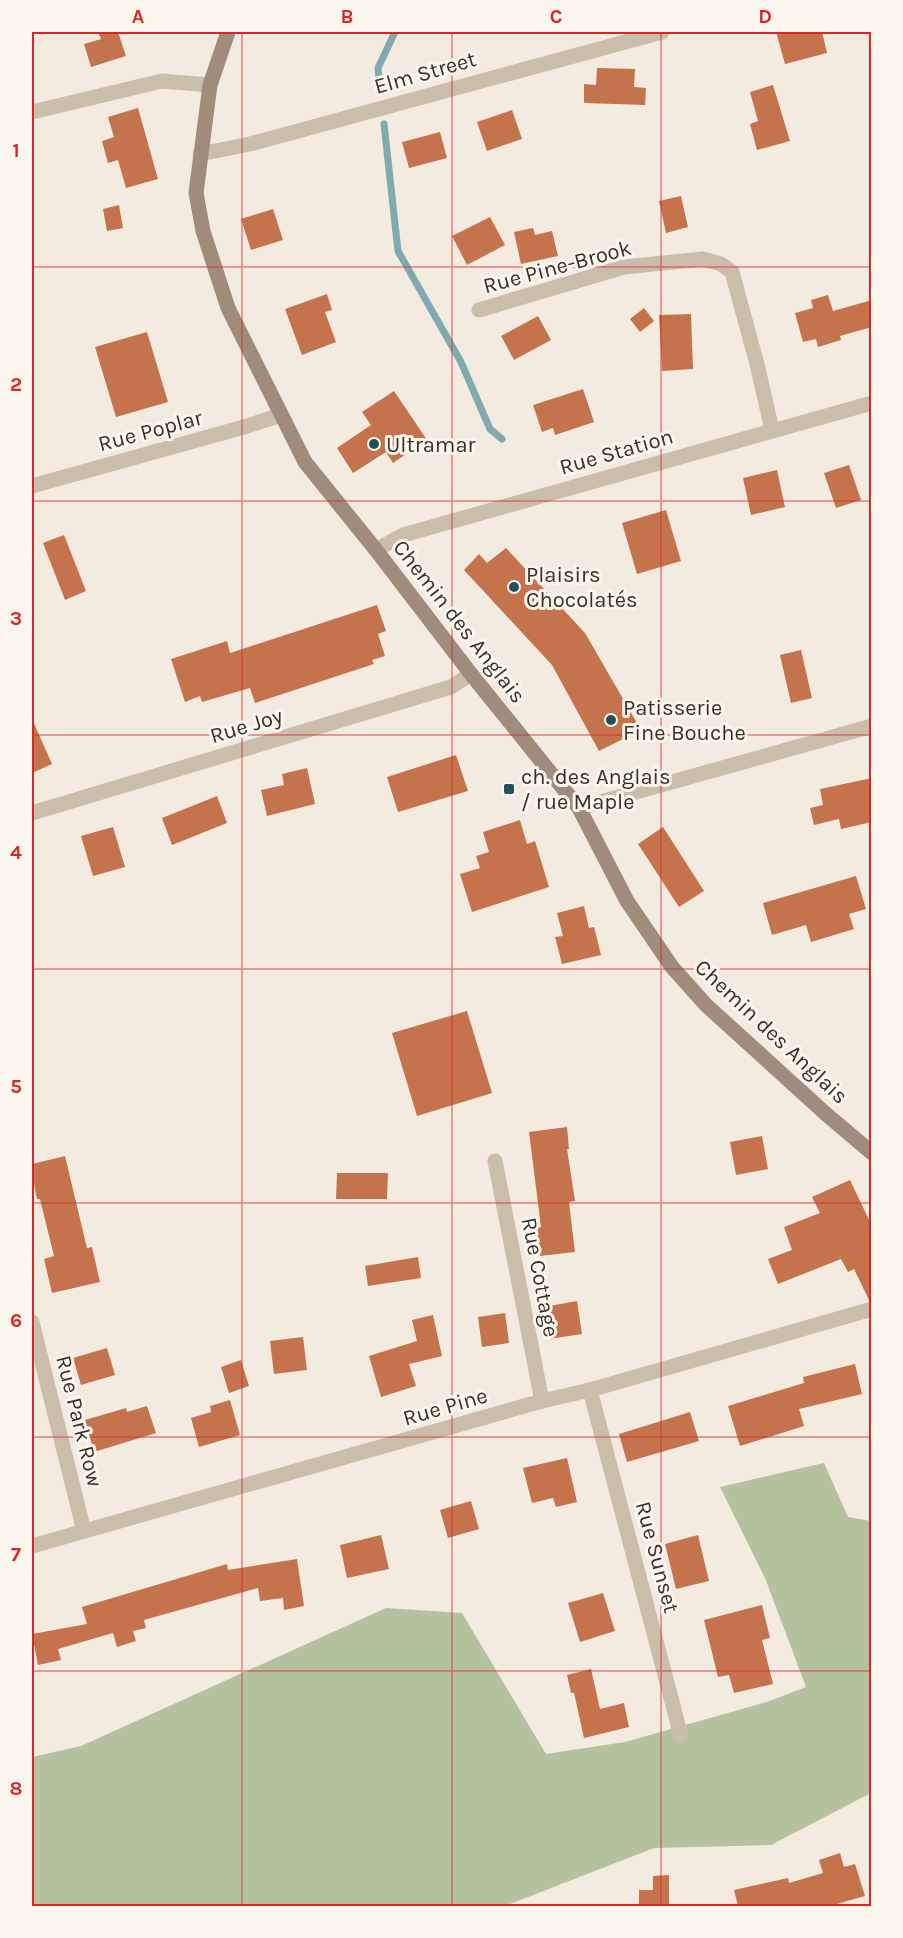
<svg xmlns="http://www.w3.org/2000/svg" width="903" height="1938" font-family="Karla,sans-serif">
	<rect width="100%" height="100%" fill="#f3ebe0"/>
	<path fill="#b4c29f" d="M824,1463L848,1517L871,1521V1793L771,1845L654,1848L505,1906H32V1757L81,1746L386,1608L462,1613L546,1754L625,1742L767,1702L806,1687L765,1578L720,1487Z"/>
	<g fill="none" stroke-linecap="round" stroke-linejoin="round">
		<g stroke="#7faab0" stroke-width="7">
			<path d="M380,89L378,68L395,32"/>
			<path d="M384,124L398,251L461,362L490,429L502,439"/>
		</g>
	</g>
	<g fill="#c5734c">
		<path d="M98,32H118L126,56L91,67L84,44L101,39Z"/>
		<path d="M776,32H822L827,53L785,64Z"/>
		<path d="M597,68L635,69L634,87L646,88L645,105L584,103V84L596,85Z"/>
		<path d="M773,85L790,141L757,150L750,124L758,121L750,92Z"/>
		<path d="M138,108L158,179L126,188L118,160L108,163L102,141L114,137L108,117Z"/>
		<path d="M512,110L522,139L487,151L477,122Z"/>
		<path d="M440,132L447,158L409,168L402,142Z"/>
		<path d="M681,196L688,227L666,233L659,201Z"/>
		<path d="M119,205L123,228L107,231L103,209Z"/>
		<path d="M273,209L283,240L251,250L241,219Z"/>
		<path d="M490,217L505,245L467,265L452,236Z"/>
		<path d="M533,228L535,235L552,231L558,256L521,264L514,232Z"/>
		<path d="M327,294L332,310L325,312L336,342L302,355L285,309Z"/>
		<path d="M828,295L833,311L872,300V327L840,336L841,340L818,347L816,339L803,342L795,313L813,308L811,300Z"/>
		<path d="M644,308L654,321L640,332L630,319Z"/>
		<path d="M691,314L693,369L662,371L659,315Z"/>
		<path d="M538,316L551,340L514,360L501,336Z"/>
		<path d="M147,332L168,402L116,417L95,347Z"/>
		<path d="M583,389L594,422L555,435L553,428L542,432L533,405Z"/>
		<path d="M394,391L427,440L393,463L386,452L353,473L337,448L371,425L362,412Z"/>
		<path d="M849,465L861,500L836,508L824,473Z"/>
		<path d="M777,470L785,507L751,515L743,478Z"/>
		<path d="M666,510L681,561L637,574L622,523Z"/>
		<path d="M64,535L86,591L65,600L43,543Z"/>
		<path d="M506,548L585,633L641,730L599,751L552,665L464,570L479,554L487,563Z"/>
		<path d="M377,605L386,631L378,634L385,656L372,660L374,664L255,703L250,688L202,702L200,696L185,702L171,659L227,641L230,653Z"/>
		<path d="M801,650L812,698L791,703L780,655Z"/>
		<path d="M32,719L52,764L32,773Z"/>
		<path d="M456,755L468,791L398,812L387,777Z"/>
		<path d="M307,768L315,804L267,816L261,790L284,785L282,774Z"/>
		<path d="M872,778V822L841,829L839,819L814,825L810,808L823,805L820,789Z"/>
		<path d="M217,796L227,823L172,845L162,818Z"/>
		<path d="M520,820L527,844L535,841L549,887L472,912L460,874L480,868L476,856L489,852L483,832Z"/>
		<path d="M113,827L125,867L93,876L81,836Z"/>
		<path d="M663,827L704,891L679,907L638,844Z"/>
		<path d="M856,876L866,909L849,914L854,929L811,942L806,925L772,935L763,903Z"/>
		<path d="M584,906L589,928L594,927L601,955L562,964L555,937L563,936L557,913Z"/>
		<path d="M467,1011L492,1093L417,1116L392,1033Z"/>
		<path d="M567,1127L569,1149H567L575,1201L569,1202L575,1252L540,1256L536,1228L541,1227L529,1132Z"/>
		<path d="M762,1136L768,1169L736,1175L730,1142Z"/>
		<path d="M65,1156L87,1248L92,1247L100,1282L52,1293L44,1259L54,1256L40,1199H37L32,1174V1164Z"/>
		<path d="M337,1173H388L387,1199H336Z"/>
		<path d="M850,1180L872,1226V1300H869L854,1269L848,1272L841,1259L778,1284L768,1259L792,1250L784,1227L820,1213L812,1197Z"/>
		<path d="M418,1257L421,1278L368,1286L365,1266Z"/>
		<path d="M577,1301L582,1334L549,1339L544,1307Z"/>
		<path d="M505,1313L509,1343L482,1347L478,1317Z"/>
		<path d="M433,1315L442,1356L409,1364L416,1386L381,1397L369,1356L417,1341L412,1320Z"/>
		<path d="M303,1337L307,1370L274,1374L270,1341Z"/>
		<path d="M107,1348L115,1375L81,1385L73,1358Z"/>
		<path d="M241,1360L249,1386L229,1393L221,1367Z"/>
		<path d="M855,1364L862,1394L799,1409L804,1426L740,1446L728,1406L804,1383L803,1377Z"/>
		<path d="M230,1400L240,1435L199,1447L191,1418L211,1412L210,1406Z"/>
		<path d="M147,1406L156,1433L94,1452L85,1420L126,1408L127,1412Z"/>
		<path d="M690,1412L699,1441L627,1462L619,1434Z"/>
		<path d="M567,1458L577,1502L556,1507L553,1498L532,1503L523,1468Z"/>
		<path d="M471,1501L479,1529L448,1538L440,1510Z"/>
		<path d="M381,1535L389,1569L347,1578L340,1545Z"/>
		<path d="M698,1535L709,1581L676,1589L665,1544Z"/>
		<path d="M297,1559L304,1606L284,1610L283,1598L260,1601L258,1588L144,1620L146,1628L133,1631L136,1641L117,1647L113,1633L58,1649L61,1660L38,1665L32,1634L87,1624L82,1607L227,1564L228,1570Z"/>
		<path d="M603,1593L615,1631L580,1642L568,1603Z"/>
		<path d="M762,1605L770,1638L762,1640L773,1684L734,1693L729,1675L718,1677L704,1620Z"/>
		<path d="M591,1669L600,1709L624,1703L629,1727L584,1738L574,1693H571L567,1675Z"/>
		<path d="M840,1853L844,1867L855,1864L865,1896L830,1906H738L734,1890L788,1878L789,1883L823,1873L819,1860Z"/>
		<path d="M669,1875V1906H639V1890H653V1876Z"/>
	</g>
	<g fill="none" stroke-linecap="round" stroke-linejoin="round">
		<g stroke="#cbbdab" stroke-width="15">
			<path d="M32,112L162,81L210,85"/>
			<path d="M200,154L250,144L662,32"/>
			<path d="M479,310L624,267L703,259L721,264L732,272L757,364L772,430"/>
			<path d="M32,486L244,427L281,415"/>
			<path d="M376,550L403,535L872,403"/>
			<path d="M579,808L872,726"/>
			<path d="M32,813L451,687L471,674"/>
			<path d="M495,1161L542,1401"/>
			<path d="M32,1322L84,1531"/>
			<path d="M590,1390L681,1736"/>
			<path d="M32,1546L542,1401L590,1390L872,1309"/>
		</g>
		<path stroke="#9f8c7c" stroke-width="15" d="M228,32L210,85L196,193L203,231L228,308L305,462L376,550L471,674L579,808L627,901L672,967L706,1005L826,1114L872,1153"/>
	</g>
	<path fill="none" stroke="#d62828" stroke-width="1.5" stroke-opacity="0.55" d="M242,32V1906M452,32V1906M661,32V1906M32,267H872M32,501H872M32,735H872M32,969H872M32,1203H872M32,1437H872M32,1671H872"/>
	<g fill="#20525b" stroke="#faf5ed" stroke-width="2">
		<circle cx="374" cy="444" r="6"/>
		<circle cx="514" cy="587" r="6"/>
		<circle cx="611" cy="720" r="6"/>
		<rect x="503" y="783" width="12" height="12" rx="3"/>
	</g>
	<g text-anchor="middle" stroke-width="6" stroke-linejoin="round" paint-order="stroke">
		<g font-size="22" fill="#39302a" stroke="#faf5ed">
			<text transform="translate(425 72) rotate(-16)" y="8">Elm Street</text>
			<text transform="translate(557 266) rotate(-15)" y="8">Rue Pine-Brook</text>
			<text transform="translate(150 430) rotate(-15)" y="8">Rue Poplar</text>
			<text transform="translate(616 451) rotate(-16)" y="8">Rue Station</text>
			<text transform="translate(460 621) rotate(52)" y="8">Chemin des Anglais</text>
			<text transform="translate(246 725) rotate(-17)" y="8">Rue Joy</text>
			<text transform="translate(772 1031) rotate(43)" y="8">Chemin des Anglais</text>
			<text transform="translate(541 1277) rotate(79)" y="8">Rue Cottage</text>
			<text transform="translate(445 1406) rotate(-16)" y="8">Rue Pine</text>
			<text transform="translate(80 1421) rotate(76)" y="8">Rue Park Row</text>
			<text transform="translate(658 1557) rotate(75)" y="8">Rue Sunset</text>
		</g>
		<g font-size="22" fill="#39302a" stroke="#faf5ed" text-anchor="start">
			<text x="386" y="452">Ultramar</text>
			<text x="526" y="582">Plaisirs<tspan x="526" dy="25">Chocolatés</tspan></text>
			<text x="623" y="715">Patisserie<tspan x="623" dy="25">Fine Bouche</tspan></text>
			<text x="521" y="784">ch. des Anglais<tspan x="521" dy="25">/ rue Maple</tspan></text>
		</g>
	</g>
	<rect width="903" height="1938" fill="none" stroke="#faf5ed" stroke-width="66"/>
	<rect x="33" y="33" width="837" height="1872" fill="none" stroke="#d62828" stroke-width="2"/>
	<g font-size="20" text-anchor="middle" font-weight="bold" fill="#d62828">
		<text x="138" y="23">A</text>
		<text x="347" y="23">B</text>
		<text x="556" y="23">C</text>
		<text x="765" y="23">D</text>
		<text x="16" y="157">1</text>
		<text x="16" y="391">2</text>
		<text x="16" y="625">3</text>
		<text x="16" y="859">4</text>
		<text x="16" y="1093">5</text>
		<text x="16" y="1327">6</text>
		<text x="16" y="1561">7</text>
		<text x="16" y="1795">8</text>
	</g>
</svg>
